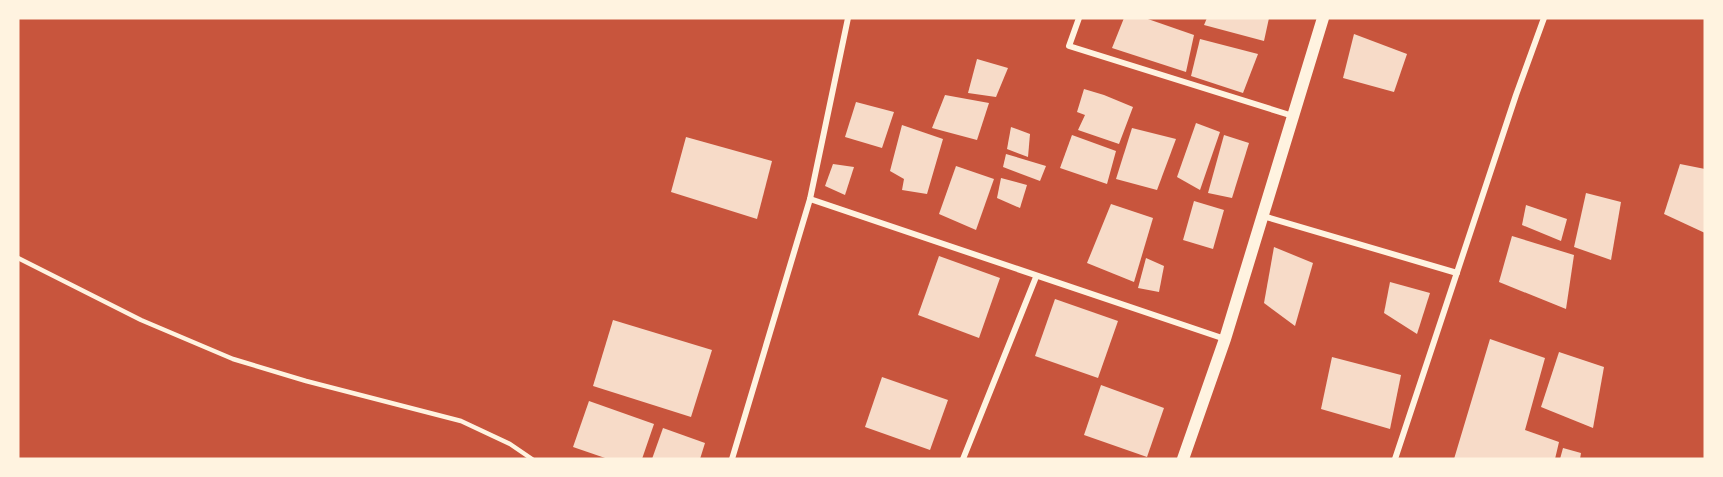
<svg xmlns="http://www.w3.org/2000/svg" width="1723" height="477" font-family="'DM Sans',sans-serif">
	<rect width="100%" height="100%" fill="#c8553d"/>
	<g fill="#f7dbc8">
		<path d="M1124,18H1145L1194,35L1186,72L1112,48Z"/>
		<path d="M1207,18H1269L1264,41L1204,25Z"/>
		<path d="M1354,34L1407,54L1394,92L1343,78Z"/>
		<path d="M1200,39L1258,54L1243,93L1191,76Z"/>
		<path d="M977,59L1008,68L996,97L968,93Z"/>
		<path d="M1084,89L1104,95L1133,107L1119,144L1078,130L1085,115L1077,112Z"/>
		<path d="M945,95L989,103L977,140L932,128Z"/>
		<path d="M856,102L894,112L882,148L845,137Z"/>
		<path d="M1196,123L1220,132L1200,190L1177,177Z"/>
		<path d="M902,125L943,139L927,194L902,190L904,179L890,171Z"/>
		<path d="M1011,127L1030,134L1028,157L1007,149Z"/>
		<path d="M1132,128L1176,139L1157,190L1116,179Z"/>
		<path d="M1072,135L1116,151L1107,184L1060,168Z"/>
		<path d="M1224,135L1249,143L1232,198L1208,193Z"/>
		<path d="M686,137L772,161L757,219L671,192Z"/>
		<path d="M1006,154L1046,166L1040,181L1003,167Z"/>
		<path d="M833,164L854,167L845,195L825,186Z"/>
		<path d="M1680,164L1705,169V233L1664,214Z"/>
		<path d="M956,166L994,179L976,230L939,214Z"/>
		<path d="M1001,178L1027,185L1020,208L997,198Z"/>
		<path d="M1586,193L1621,202L1611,260L1574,247Z"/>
		<path d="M1194,201L1224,210L1213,249L1183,240Z"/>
		<path d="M1111,204L1153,218L1134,282L1087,263Z"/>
		<path d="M1526,205L1567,219L1561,241L1522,225Z"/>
		<path d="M1512,236L1574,255L1566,309L1499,282Z"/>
		<path d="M1274,247L1313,263L1295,326L1264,303Z"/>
		<path d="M939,256L1000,278L979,338L918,315Z"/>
		<path d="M1146,258L1164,266L1159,292L1138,288Z"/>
		<path d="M1390,282L1430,293L1417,334L1384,313Z"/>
		<path d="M1055,299L1118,321L1098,378L1035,356Z"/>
		<path d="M613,320L712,350L691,417L593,386Z"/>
		<path d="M1490,339L1545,358L1525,430L1559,442L1555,459H1454Z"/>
		<path d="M1559,352L1604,367L1593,428L1541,407Z"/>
		<path d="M1332,357L1401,375L1390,429L1321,409Z"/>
		<path d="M882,377L948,400L930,450L865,427Z"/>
		<path d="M1101,385L1164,408L1147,457L1084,435Z"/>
		<path d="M589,401L654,424L642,459H608L573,447Z"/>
		<path d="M663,428L705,443L700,459H652Z"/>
		<path d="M1563,448L1581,453L1580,459H1560Z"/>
	</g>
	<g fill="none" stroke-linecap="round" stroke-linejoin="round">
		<path stroke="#fff3e0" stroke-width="4.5" d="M18,258L141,320L233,359L306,381L461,421L510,444L532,459"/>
		<g stroke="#fff3e0" stroke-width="6">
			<path d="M1079,18L1069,46L1293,116"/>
			<path d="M810,199L1225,339"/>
			<path d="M1263,216L1457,273"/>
			<path d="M732,459L810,199L848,18"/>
			<path d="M963,459L1036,277"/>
			<path d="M1395,459L1516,95L1544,18"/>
		</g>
		<path stroke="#fff3e0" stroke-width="12" d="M1183,459L1225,339L1323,18"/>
	</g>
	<rect width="1723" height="477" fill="none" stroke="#fff3e0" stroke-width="39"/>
</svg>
